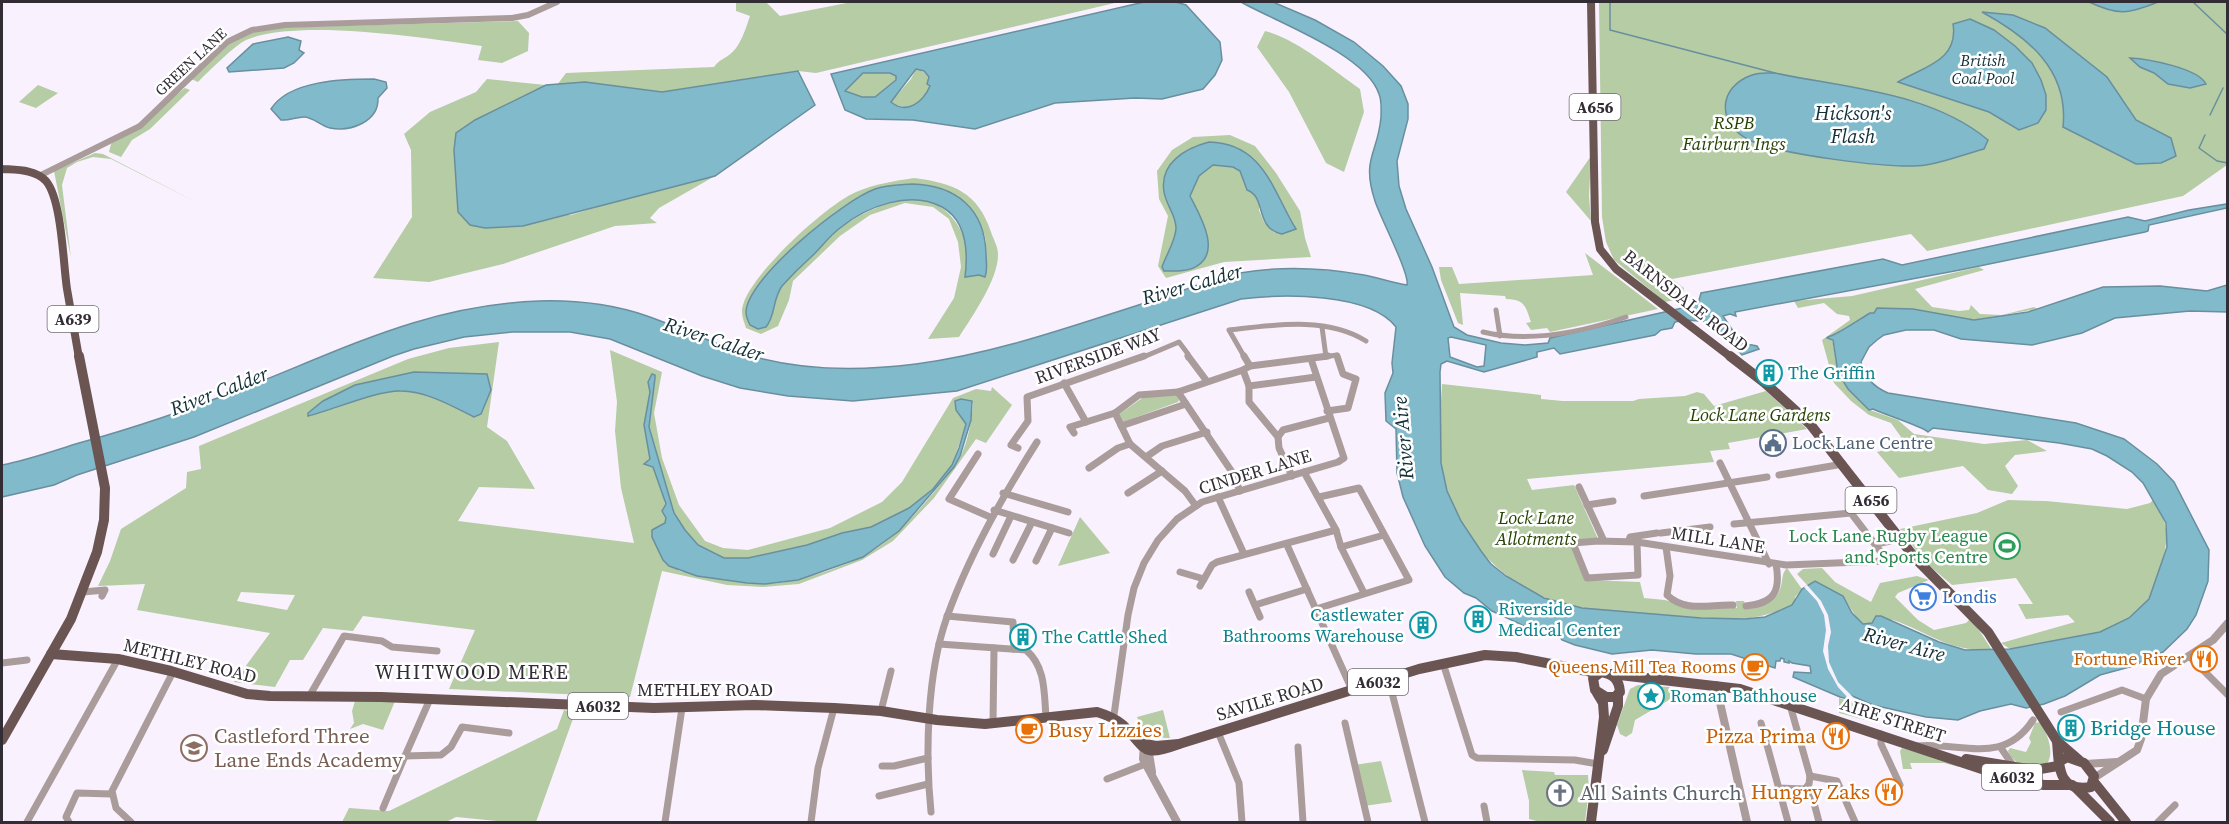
<svg xmlns="http://www.w3.org/2000/svg" width="2229" height="824" font-family="'Source Serif 4',serif">
	<rect width="100%" height="100%" fill="#faf1fe"/>
	<g fill="#b5cca5" fill-rule="evenodd">
		<path d="M736,2H766L780,16L852,2H1119L816,73L798,71L662,92L585,82L557,85L566,73L714,67C719,60 722,60 729,55C740,48 746,28 750,16L736,11Z"/>
		<path d="M1599,2H2227V165L2183,196L1927,251L1911,234L1672,279L1684,288L1681,299L1665,302L1614,260L1606,242L1602,217Z"/>
		<path d="M518,21L529,33L528,51L502,63L478,60L482,46C425,38 298,18 246,40C235,45 208,72 198,82L191,79L225,46L238,36L267,28Z"/>
		<path d="M1265,31C1297,39 1333,70 1360,89L1364,112L1344,172L1326,163L1289,92L1257,47Z"/>
		<path d="M916,69C948,77 918,121 891,102L911,79Z"/>
		<path d="M863,73H890L896,76V80L875,97H862L844,91Z"/>
		<path d="M487,79L546,85L475,120L457,133L454,150L458,212L571,215L647,192L715,176L659,208L650,218L657,223L615,226L503,264L429,282L373,278L412,217L411,150L404,134L430,112L476,92Z"/>
		<path d="M38,85L58,93L36,108L19,102Z"/>
		<path d="M185,88L190,90L150,129L132,140L121,157L109,152L111,144Z"/>
		<path d="M1230,135L1255,146L1276,173L1300,211L1305,238L1311,257L1224,262L1166,278L1158,266L1168,216L1159,199L1157,171L1172,150L1193,137ZM1209,142C1264,143 1273,192 1296,229L1275,233L1264,222L1259,210V201L1244,183L1240,171L1233,167L1213,165L1199,176L1190,196L1204,226L1162,267C1166,255 1176,239 1176,227C1176,215 1166,205 1164,192C1159,165 1187,148 1209,142Z"/>
		<path d="M95,153L103,154L200,204L111,159L93,157L77,162L67,168L62,185L71,258L54,171Z"/>
		<path d="M1591,156L1589,196L1591,221L1566,192Z"/>
		<path d="M914,178C953,183 978,192 991,232C993,238 998,247 998,254C999,278 972,317 959,337L928,339L954,298L961,267L958,242L949,219L933,207L905,203L870,215L840,236L793,281L789,300L778,326L761,334L746,328C744,321 740,313 743,305C751,274 826,205 856,192C875,184 894,181 914,178ZM912,184C941,185 964,194 978,221C982,228 986,236 986,243C987,254 985,266 984,277L979,275L965,276C966,266 969,254 966,244C959,219 938,197 910,199C887,200 862,214 842,226C830,234 821,249 810,258C794,271 772,292 773,314L748,321C747,316 746,313 747,308C757,272 840,201 875,189C886,185 900,185 912,184Z"/>
		<path d="M1585,253L1658,309L1550,332L1547,328L1531,330L1526,323L1531,322C1525,305 1525,300 1506,299L1505,296L1460,293L1463,325L1458,323L1441,280L1439,267H1452L1459,284L1593,275Z"/>
		<path d="M1979,267L1984,270L1915,289L1932,307L1959,311L1969,310L1971,305L1980,314L2002,315L2034,307L2037,309L1974,320L1913,309L1885,310L1878,308C1868,323 1844,323 1832,338L1838,373L1848,389L1870,410L1898,420L1914,434L1984,444L2027,440L2047,451L2015,455L2005,466L2018,486L2012,494L1988,490L1963,466L1899,478L1877,452L1906,444L1891,423L1869,415L1851,401L1834,383L1822,340L1850,320L1849,316L1837,314L1824,303L1798,308L1794,301L1852,296Z"/>
		<path d="M499,342L487,427L507,441L535,489L479,487L458,521L634,543L621,488L615,431L617,402L610,350L662,372L654,413L662,458L679,505L705,541L723,548L748,550L830,528L882,502L902,482L953,398L976,389L991,391L992,387L1012,405L986,443L976,439L934,498L893,541L862,560L799,584L763,587L727,585L662,571L630,697L449,689L475,630L363,616L353,631L323,628L303,660H290L275,687L234,682L270,633L137,610L145,584L98,586L110,561L121,529L186,488L187,472L201,469L199,446L408,359L449,348ZM655,378L649,426L674,513L685,530L698,545L724,558H748L806,545L842,533L871,527L909,508L933,489L952,465L966,424L959,414L973,403C972,420 968,442 960,457C944,483 902,532 877,548C853,565 794,584 765,584C735,584 707,575 679,571L652,537V531L666,523C668,504 660,485 653,467L645,464L650,459L644,425L650,392L648,382ZM241,592L294,595H295L287,610L237,601Z"/>
		<path d="M1442,384L1541,395V399L1563,401H1633L1639,399L1685,396L1697,392L1704,394L1714,406L1766,391L1807,429L1728,443L1730,449L1710,451L1714,462L1527,479L1532,490L1574,485L1598,539L1573,543L1588,580L1640,582L1644,598L1665,600L1685,606L1737,608L1736,601H1744L1746,608L1748,609C1768,606 1779,601 1782,581C1783,575 1783,572 1787,568L1802,589L1795,597V603C1749,628 1710,618 1661,615C1627,612 1594,612 1561,603C1508,589 1458,538 1445,485C1437,452 1440,418 1442,384Z"/>
		<path d="M1176,393L1179,400L1178,402L1123,422L1118,415L1145,396Z"/>
		<path d="M2008,500L2046,501L2127,509L2150,503L2153,500C2178,533 2162,557 2153,593C2124,639 2059,641 2010,649L2001,643L2075,622L2068,615L2026,619L2018,604H2033L2016,578L1952,585L1925,562L1900,529L1977,513Z"/>
		<path d="M1080,517L1110,553L1058,566Z"/>
		<path d="M1822,568L1835,582L1871,602L1880,583L1917,576L1929,580L1898,593L1895,597L1918,620L1934,630L1966,623L1971,618L1992,650C1945,651 1933,634 1893,620C1882,617 1871,626 1860,623L1846,601L1808,586L1797,574L1803,569Z"/>
		<path d="M1638,685L1669,687L1674,691V697L1635,720L1632,733L1626,737L1620,734L1617,725L1630,689Z"/>
		<path d="M1839,698L1852,702L1877,723L1839,713Z"/>
		<path d="M355,701H395L383,730L363,724L350,729L354,723L352,711Z"/>
		<path d="M564,710L575,713L536,822H507L456,817L446,822H342L349,808L389,811L557,729Z"/>
		<path d="M1163,710L1170,738C1154,738 1143,734 1137,717Z"/>
		<path d="M2040,722C2047,733 2055,752 2047,764C2032,768 2014,767 2008,751L2010,748L2026,752L2031,742L2029,738L2035,723Z"/>
		<path d="M1902,748L1955,763L1959,767L1944,763H1910L1912,769H1903L1900,751Z"/>
		<path d="M1381,761L1392,802L1364,806L1354,765Z"/>
		<path d="M1522,770L1554,772L1555,775H1588L1589,790L1585,822H1541L1529,819V801Z"/>
	</g>
	<g fill="#81bacb" stroke="#698f9e" stroke-width="1.5" fill-rule="evenodd">
		<path d="M1144,2H1176L1186,5L1220,42L1222,60L1215,75L1203,89L1162,99L1135,98L1055,103L975,129L913,120L866,119L845,110L831,74ZM916,69L924,71L929,77L927,84L930,86C923,102 907,115 891,102ZM863,73H890L896,76V80L875,97H862L845,91Z"/>
		<path d="M1241,2H1273L1315,20L1354,42L1383,66L1401,86L1408,104V119L1397,161L1399,186L1406,209L1432,267L1454,327L1467,335L1501,343L1525,345L1548,343L1550,338L1691,306L1698,304L1701,293L1883,259L1902,265L2128,217L2145,221L2189,210L2227,204V208L2149,225L2148,231L2145,232L1960,270L1735,312L1736,316L1730,314L1723,316L1741,343L1757,346L1759,349L1742,355L1712,322L1686,320L1675,322L1672,328L1661,330L1655,335L1560,354L1554,348L1537,352V357L1484,372L1447,361L1441,364L1440,372L1441,463L1447,491L1461,521L1481,551L1491,564L1506,576L1544,598L1582,608L1701,618L1745,619L1765,617L1792,605L1802,589L1815,581L1843,596L1852,613L1863,624L1872,623L1876,616H1881L1939,642L1965,650L2010,649L2100,632L2129,618L2149,599L2167,547L2166,523L2143,483L2132,472L2107,456L2092,449L2059,443L1933,428L1928,432C1924,427 1883,414 1873,409L1869,410L1848,389L1838,373L1833,340L1827,338L1828,337C1837,335 1860,319 1870,313H1874L1877,308L1913,309L1974,320L2028,312L2103,287L2160,286L2207,291L2227,285V312L2190,311L2115,318L2082,333L2032,345L1961,339L1934,330H1906L1884,335L1877,340L1869,347L1861,362C1864,378 1874,387 1888,393L2076,423L2124,439L2157,464L2174,482L2209,550L2208,581L2196,615L2187,629L2163,652L2133,666L2100,675L2065,696L2044,704L2026,708L2011,704L1980,711L1958,720L1926,717L1873,705L1850,695L1848,699L1840,697L1793,677L1794,672L1811,673L1810,666L1792,663L1789,661V663L1784,662V659L1781,658L1780,661H1776L1775,668L1731,654H1696L1652,650L1612,654L1575,645L1562,640L1560,637L1533,630L1492,611L1476,598L1464,593L1445,577L1425,546L1403,497L1397,473L1396,429L1386,421L1385,393L1393,373L1392,363L1396,327C1369,292 1281,294 1241,299L957,391L853,401L788,396L740,388L702,376L610,339L570,332H512L464,337L414,349L393,356L194,437L77,475L54,485L2,497V465C28,460 53,451 79,443C138,427 195,407 252,385C350,346 430,305 539,301C575,300 612,304 647,316C679,327 710,342 742,353C797,371 860,371 916,364C1001,353 1083,322 1164,297C1189,289 1214,277 1240,273C1280,266 1324,268 1364,275C1379,278 1393,283 1407,285C1410,274 1380,217 1375,201C1361,158 1378,154 1381,117C1381,109 1382,101 1379,94C1366,54 1276,22 1241,2ZM1451,337L1486,345L1484,366L1477,367L1450,357L1448,338Z"/>
		<path d="M2089,2H2158C2128,14 2119,16 2089,2Z"/>
		<path d="M1982,12L2013,15L2045,28L2107,77L2136,120L2171,138L2176,156L2161,163L2136,164L2063,127C2069,70 2028,37 1982,12Z"/>
		<path d="M1970,19L1994,30L2015,46L2032,63L2041,80L2046,95V110L2038,123L2019,130L1989,112L1898,82C1923,67 1959,61 1953,24Z"/>
		<path d="M288,37L301,41L299,50L304,53L294,63L284,68L229,72L227,68L253,44Z"/>
		<path d="M2130,58C2148,59 2198,68 2206,84L2190,88L2168,84L2154,73L2140,67Z"/>
		<path d="M798,71L815,105L715,176L523,226L485,228L470,225L458,212L454,150L456,133L475,120L546,85L585,82L662,92Z"/>
		<path d="M1775,73C1845,88 1931,92 1988,140L1984,149C1965,154 1945,162 1926,165C1894,170 1777,154 1749,140C1716,123 1718,87 1752,75C1759,72 1768,73 1775,73Z"/>
		<path d="M374,79L386,82L387,88L378,98C379,122 350,132 330,128C321,126 313,117 304,117C296,117 289,121 281,120L271,109C289,80 344,79 374,79Z"/>
		<path d="M1209,142C1264,143 1273,192 1296,229L1282,234C1254,228 1267,197 1247,190L1240,171L1233,167L1213,165L1199,176L1190,196C1199,214 1222,251 1197,266C1188,272 1174,271 1164,271L1162,267C1166,255 1176,240 1176,228C1176,215 1166,205 1164,192C1159,163 1186,148 1209,142Z"/>
		<path d="M912,184C956,185 985,209 986,254C986,263 988,269 985,277L979,275L965,277C968,253 967,221 942,207C910,190 867,206 840,228C829,236 821,248 811,257C801,266 791,276 782,286C772,300 776,315 766,327L758,329L750,325C748,321 746,317 746,312C747,278 844,200 875,189C886,185 900,185 912,184Z"/>
		<path d="M414,372L487,374L491,390L481,414L474,417C452,406 426,391 401,391C378,390 333,410 308,416V413L323,401L355,385Z"/>
		<path d="M652,374L655,375V378L649,427L674,513L685,530L698,545L724,558H748L807,545L842,533L871,527L909,508L933,489L952,465L959,448L966,424L956,410L955,401L961,399L972,401L971,420L960,456L954,467L899,531L863,557L798,580L765,584L747,583L697,576L669,566L663,560L652,537V530L665,523L666,518L662,511L666,504L653,467L644,464L650,459L644,425L650,392L648,382Z"/>
	</g>
	<path fill="#faf1fe" d="M1807,585L1821,601L1828,615L1831,632L1828,646L1829,662L1838,682L1853,697L1850,700L1838,687L1828,669L1823,651L1826,630L1824,615L1817,601L1804,587Z"/>
	<g fill="none" stroke-linecap="round" stroke-linejoin="round">
		<g stroke="#698f9e" stroke-width="1.5">
			<path d="M1610,2V30L1775,73"/>
			<path d="M2193,2L2228,35"/>
			<path d="M2210,115L2223,88"/>
			<path d="M2205,135L2199,148L2217,161L2228,163"/>
		</g>
		<g stroke="#a99c9b" stroke-width="5">
			<path d="M1496,310L1500,336"/>
			<path d="M1322,327L1326,357"/>
			<path d="M1483,332C1529,343 1582,332 1626,317"/>
			<path d="M1141,358L1179,342L1188,354V358"/>
			<path d="M1245,358L1229,330C1273,325 1327,316 1366,341"/>
			<path d="M1316,358L1337,355L1338,358"/>
		</g>
		<g stroke="#a99c9b" stroke-width="7">
			<path d="M1188,356L1206,380"/>
			<path d="M1244,356L1250,366"/>
			<path d="M1064,383L1086,422"/>
			<path d="M1249,386L1243,370L1250,366L1328,356"/>
			<path d="M1178,392L1232,472L1240,491"/>
			<path d="M1327,411L1348,408L1356,379L1343,374L1337,356"/>
			<path d="M1115,413L1130,444L1185,491L1196,506"/>
			<path d="M1121,426L1186,404"/>
			<path d="M1074,433L1070,427L1115,413L1139,395L1178,392L1243,370"/>
			<path d="M1278,437L1249,402V386L1316,377"/>
			<path d="M1018,448L1011,445L1028,421L1027,397L1144,356"/>
			<path d="M978,454L949,499L990,517"/>
			<path d="M1146,457L1162,446L1207,432"/>
			<path d="M1720,463L1769,564"/>
			<path d="M1089,468L1118,448L1130,444"/>
			<path d="M1304,472L1336,530"/>
			<path d="M1779,475L1843,464"/>
			<path d="M1292,476L1279,448L1278,437L1283,430L1329,418"/>
			<path d="M1579,487L1603,539"/>
			<path d="M1003,493L1068,512"/>
			<path d="M1128,493L1162,471"/>
			<path d="M1644,496L1767,477"/>
			<path d="M1218,497L1244,554"/>
			<path d="M1587,505L1613,501"/>
			<path d="M994,510L1069,533"/>
			<path d="M1734,524L1851,513L1887,560"/>
			<path d="M1661,533L1710,527"/>
			<path d="M1629,540L1630,537L1657,533"/>
			<path d="M1598,541L1637,542L1638,575L1587,578L1573,543Z"/>
			<path d="M1637,542L1786,565L1910,560"/>
			<path d="M1876,544L1900,539"/>
			<path d="M1287,545L1352,690"/>
			<path d="M1341,547L1384,535"/>
			<path d="M1666,547L1670,576L1667,595C1686,613 1710,604 1733,605"/>
			<path d="M993,554L1011,516"/>
			<path d="M1013,560L1032,522"/>
			<path d="M1036,561L1052,528"/>
			<path d="M1180,572L1204,579"/>
			<path d="M1200,586L1212,565L1217,562L1336,530L1341,547L1364,593"/>
			<path d="M83,592L105,590L102,596"/>
			<path d="M1249,592L1260,617"/>
			<path d="M1255,605L1307,589"/>
			<path d="M1746,606C1774,603 1781,592 1776,564"/>
			<path d="M1316,609L1409,580L1359,488L1319,497"/>
			<path d="M947,616L1013,622L1014,649"/>
			<path d="M939,644L1026,650C1046,667 1044,693 1046,717"/>
			<path d="M2190,657L2228,695"/>
			<path d="M2,663L27,660"/>
			<path d="M1443,663L1472,755L1477,758L1575,760L1598,764"/>
			<path d="M1390,685L1425,822"/>
			<path d="M310,695L344,636L382,641L392,647L437,651"/>
			<path d="M430,699L405,756L441,755L451,747L462,727L509,733"/>
			<path d="M1790,705L1810,776L1809,784L1805,789L1813,799L1819,822"/>
			<path d="M881,711L891,671"/>
			<path d="M2061,712L2122,690L2146,699"/>
			<path d="M1114,715L1128,615L1134,588L1144,563L1158,540L1177,519L1202,502L1338,462L1344,458L1311,359"/>
			<path d="M1345,723L1368,822"/>
			<path d="M1761,723L1788,822"/>
			<path d="M993,724L994,648"/>
			<path d="M1218,732L1239,783L1242,822"/>
			<path d="M1881,734V744L1900,785"/>
			<path d="M1917,746C1963,742 2003,766 2033,720"/>
			<path d="M1298,747L1303,822"/>
			<path d="M2001,748L2014,767"/>
			<path d="M882,766H894L928,758"/>
			<path d="M1810,776L1837,781L1855,822"/>
			<path d="M1107,779L1148,763"/>
			<path d="M1778,788L1805,789"/>
			<path d="M879,796L928,784"/>
			<path d="M1484,806L1487,822"/>
			<path d="M383,808L405,756"/>
			<path d="M931,812C925,753 927,673 947,617C969,555 1002,497 1037,442"/>
			<path d="M27,822L118,659"/>
			<path d="M69,822L66,817L77,793L111,794"/>
			<path d="M131,822L116,808L112,791L173,672"/>
			<path d="M665,822L682,708"/>
			<path d="M811,822L818,768L834,708"/>
			<path d="M2158,822L2175,805"/>
		</g>
		<path stroke="#a99c9b" stroke-width="6" d="M39,176L140,126L227,42L252,30L285,25L512,18L528,15L557,2"/>
		<g stroke="#a99c9b" stroke-width="8">
			<path d="M1716,685L1747,822"/>
			<path d="M1144,744L1143,759L1177,822"/>
			<path d="M1148,747L1152,772"/>
			<path d="M2085,764L2117,762"/>
			<path d="M2094,778L2137,750L2141,739L2146,699L2161,674L2213,640L2228,623"/>
		</g>
		<g stroke="#6a5552" stroke-width="8">
			<path d="M1591,2L1595,222L1600,249L1616,269L1732,358"/>
			<path d="M2,169C16,170 35,169 46,181C62,200 63,263 67,289C71,312 75,335 79,358"/>
		</g>
		<g stroke="#6a5552" stroke-width="10">
			<path d="M1730,356L1765,383L1810,424L1915,558L1988,632L2057,741L2079,760"/>
			<path d="M51,654L118,659L171,671L247,694L270,696L381,697L654,708L754,705L834,708L881,711L937,720L985,724L1097,712C1107,715 1115,718 1123,725C1147,749 1141,758 1179,744"/>
			<path d="M1601,672C1613,674 1619,679 1620,692L1615,697H1606L1595,690L1593,678Z"/>
			<path d="M1611,674L1740,689L2012,779L2044,785H2072"/>
			<path d="M2,740L71,619L97,552L104,520L105,488L79,356"/>
			<path d="M2057,741C2059,764 2057,793 2091,787L2094,776L2084,763L2067,757L2059,762"/>
			<path d="M1140,743L1156,746L1179,744L1419,669L1485,655L1516,657L1597,673"/>
			<path d="M1603,750L1618,706V694"/>
			<path d="M1966,759L2034,770L2058,766"/>
			<path d="M2094,782L2126,822"/>
			<path d="M2076,788L2110,822"/>
			<path d="M1591,822L1604,717L1603,703L1597,693"/>
		</g>
	</g>
	<defs>
		<symbol id="building-ring" viewBox="-11 -11 22 22"><circle r="9.5" fill="#fff" stroke="#0f9aa8" stroke-width="1.5"/><path d="M-4-6H4V6H1V3H-1V6H-4ZM-2.5-4.3h1.7v1.8h-1.7ZM.8-4.3h1.7v1.8H.8ZM-2.5-1h1.7V.8h-1.7ZM.8-1h1.7V.8H.8Z" fill="#0f9aa8"/></symbol>
		<symbol id="civic-ring" viewBox="-11 -11 22 22"><circle r="9.5" fill="#fff" stroke="#5c6f8a" stroke-width="1.5"/><path d="M-.6-6.5H3V-4.5H.6V-3L4-1V1h2V6H-6V1h2V-1L-.6-3ZM-1.2 2.5V6h2.4V2.5Z" fill="#5c6f8a"/></symbol>
		<symbol id="stadium-ring" viewBox="-11 -11 22 22"><circle r="9.5" fill="#fff" stroke="#2e9e5b" stroke-width="1.5"/><path d="M0-5a6.5 5 0 1 0 0 10a6.5 5 0 1 0 0-10ZM-3.5-1.8h7v3.6h-7Z" fill="#2e9e5b"/></symbol>
		<symbol id="supermarket-ring" viewBox="-11 -11 22 22"><circle r="9.5" fill="#fff" stroke="#3f7fe0" stroke-width="1.5"/><path d="M-6-5.5h2.5l.6 2H6L4.5 2H-2.5L-4.4-4H-6ZM-1.5 3.2a1.3 1.3 0 1 0 .1 0ZM3 3.2a1.3 1.3 0 1 0 .1 0Z" fill="#3f7fe0"/></symbol>
		<symbol id="restaurant-ring" viewBox="-11 -11 22 22"><circle r="9.5" fill="#fff" stroke="#e8710a" stroke-width="1.5"/><path d="M-5-6h1v4h1v-4h1v4h1v-4h1v5L-1.5 .5V6h-2V.5L-5-1ZM5-6V6H3V1.5H1.5Q1.5-4 5-6Z" fill="#e8710a"/></symbol>
		<symbol id="cafe-ring" viewBox="-11 -11 22 22"><circle r="9.5" fill="#fff" stroke="#e8710a" stroke-width="1.5"/><path d="M-5.5-4.5H6V0H3Q3 3.5 0 3.5H-2.5Q-5.5 3.5-5.5 0ZM3-3.2v2h1.7v-2ZM-6 4.5H4V6H-6Z" fill="#e8710a"/></symbol>
		<symbol id="sight-ring" viewBox="-11 -11 22 22"><circle r="9.5" fill="#fff" stroke="#0f9aa8" stroke-width="1.5"/><path d="M0-6L1.8-2.2L6-1.7L2.9 1.2L3.7 5.4L0 3.3L-3.7 5.4L-2.9 1.2L-6-1.7L-1.8-2.2Z" fill="#0f9aa8"/></symbol>
		<symbol id="school-ring" viewBox="-11 -11 22 22"><circle r="9.5" fill="#fff" stroke="#8d6e63" stroke-width="1.5"/><path d="M0-5L7-2L0 1L-7-2ZM-4 1L0 2.5L4 1V4Q0 6-4 4Z" fill="#8d6e63"/></symbol>
		<symbol id="church-ring" viewBox="-11 -11 22 22"><circle r="9.5" fill="#fff" stroke="#6b7280" stroke-width="1.5"/><path d="M-1.2-6h2.4v3.5h3.3v2.4h-3.3V6h-2.4V-.1h-3.3v-2.4h3.3Z" fill="#6b7280"/></symbol>
	</defs>
	<g fill-rule="evenodd">
		<use href="#building-ring" x="1754" y="358" width="30" height="30"/>
		<use href="#civic-ring" x="1758" y="428" width="30" height="30"/>
		<use href="#stadium-ring" x="1992" y="531" width="30" height="30"/>
		<use href="#supermarket-ring" x="1908" y="582" width="30" height="30"/>
		<use href="#building-ring" x="1463" y="604" width="30" height="30"/>
		<use href="#building-ring" x="1408" y="610" width="30" height="30"/>
		<use href="#building-ring" x="1008" y="622" width="30" height="30"/>
		<use href="#restaurant-ring" x="2189" y="644" width="30" height="30"/>
		<use href="#cafe-ring" x="1740" y="652" width="30" height="30"/>
		<use href="#sight-ring" x="1636" y="681" width="30" height="30"/>
		<use href="#building-ring" x="2056" y="713" width="30" height="30"/>
		<use href="#cafe-ring" x="1014" y="715" width="30" height="30"/>
		<use href="#restaurant-ring" x="1821" y="721" width="30" height="30"/>
		<use href="#school-ring" x="179" y="733" width="30" height="30"/>
		<use href="#restaurant-ring" x="1874" y="777" width="30" height="30"/>
		<use href="#church-ring" x="1545" y="778" width="30" height="30"/>
	</g>
	<g text-anchor="middle" stroke-width="5" stroke-linejoin="round" paint-order="stroke">
		<g font-size="15" fill="#322c35" stroke="#fff">
			<text transform="translate(191 62) rotate(-43)" y="5">GREEN LANE</text>
		</g>
		<g font-size="16" font-style="italic" fill="#122f38" stroke="#fff">
			<text x="1983" y="66">British<tspan x="1983" dy="18">Coal Pool</tspan></text>
		</g>
		<g fill="#fff" stroke="#706b72" stroke-width="1.5">
			<rect x="1569.5" y="94" width="51" height="26" rx="4.5"/>
			<rect x="47.5" y="306" width="51" height="26" rx="4.5"/>
			<rect x="1845.5" y="487" width="51" height="26" rx="4.5"/>
			<rect x="1348" y="669" width="60" height="26" rx="4.5"/>
			<rect x="568" y="693" width="60" height="26" rx="4.5"/>
			<rect x="1982" y="764" width="60" height="26" rx="4.5"/>
		</g>
		<g font-size="16" font-weight="bold" fill="#322c35">
			<text x="1595" y="113">A656</text>
			<text x="73" y="325">A639</text>
			<text x="1871" y="506">A656</text>
			<text x="1378" y="688">A6032</text>
			<text x="598" y="712">A6032</text>
			<text x="2012" y="783">A6032</text>
		</g>
		<g font-size="18" font-style="italic" fill="#254202" stroke="#fff">
			<text x="1734" y="129">RSPB<tspan x="1734" dy="21">Fairburn Ings</tspan></text>
			<text x="1760" y="421">Lock Lane Gardens</text>
			<text x="1536" y="524">Lock Lane<tspan x="1536" dy="21">Allotments</tspan></text>
		</g>
		<g font-size="18" fill="#322c35" stroke="#fff">
			<text transform="translate(1686 301) rotate(38)" y="6">BARNSDALE ROAD</text>
			<text transform="translate(1098 356) rotate(-20)" y="6">RIVERSIDE WAY</text>
			<text transform="translate(1255 472) rotate(-17)" y="6">CINDER LANE</text>
			<text transform="translate(1718 540) rotate(9)" y="6">MILL LANE</text>
			<text transform="translate(190 661) rotate(14)" y="6">METHLEY ROAD</text>
			<text x="705" y="696">METHLEY ROAD</text>
			<text transform="translate(1270 699) rotate(-17)" y="6">SAVILE ROAD</text>
			<text transform="translate(1893 720) rotate(18)" y="6">AIRE STREET</text>
		</g>
		<g font-size="18" fill="#0d838f" stroke="#fff" text-anchor="start">
			<text x="1788" y="379">The Griffin</text>
			<text x="1498" y="615">Riverside<tspan x="1498" dy="21">Medical Center</tspan></text>
			<text x="1404" y="621" text-anchor="end">Castlewater<tspan x="1404" dy="21">Bathrooms Warehouse</tspan></text>
			<text x="1042" y="643">The Cattle Shed</text>
			<text x="1670" y="702">Roman Bathhouse</text>
		</g>
		<g font-size="18" fill="#4e5e75" stroke="#fff" text-anchor="start">
			<text x="1792" y="449">Lock Lane Centre</text>
		</g>
		<g font-size="18" fill="#27864d" stroke="#fff" text-anchor="end">
			<text x="1988" y="542">Lock Lane Rugby League<tspan x="1988" dy="21">and Sports Centre</tspan></text>
		</g>
		<g font-size="18" fill="#366cbe" stroke="#fff" text-anchor="start">
			<text x="1942" y="603">Londis</text>
		</g>
		<g font-size="18" fill="#c56008" stroke="#fff" text-anchor="end">
			<text x="2184" y="665">Fortune River</text>
			<text x="1736" y="673">Queens Mill Tea Rooms</text>
		</g>
		<g font-size="20" font-style="italic" fill="#122f38" stroke="#fff">
			<text x="1853" y="120">Hickson's<tspan x="1853" dy="23">Flash</tspan></text>
			<text transform="translate(1192 284) rotate(-16)" y="7">River Calder</text>
			<text transform="translate(714 339) rotate(18)" y="7">River Calder</text>
			<text transform="translate(219 391) rotate(-21)" y="7">River Calder</text>
			<text transform="translate(1403 438) rotate(-95)" y="7">River Aire</text>
			<text transform="translate(1904 644) rotate(15)" y="7">River Aire</text>
		</g>
		<g font-size="20" letter-spacing="1.5" fill="#322c35" stroke="#fff">
			<text x="472" y="679">WHITWOOD MERE</text>
		</g>
		<g font-size="21" fill="#0d838f" stroke="#fff" text-anchor="start">
			<text x="2090" y="735">Bridge House</text>
		</g>
		<g font-size="21" fill="#c56008" stroke="#fff" text-anchor="end">
			<text x="1048" y="737" text-anchor="start">Busy Lizzies</text>
			<text x="1816" y="743">Pizza Prima</text>
			<text x="1870" y="799">Hungry Zaks</text>
		</g>
		<g font-size="21" fill="#785e54" stroke="#fff" text-anchor="start">
			<text x="214" y="743">Castleford Three<tspan x="214" dy="24">Lane Ends Academy</tspan></text>
		</g>
		<g font-size="21" fill="#5b616d" stroke="#fff" text-anchor="start">
			<text x="1580" y="800">All Saints Church</text>
		</g>
	</g>
	<rect width="2229" height="824" fill="none" stroke="#322c35" stroke-width="6"/>
</svg>
